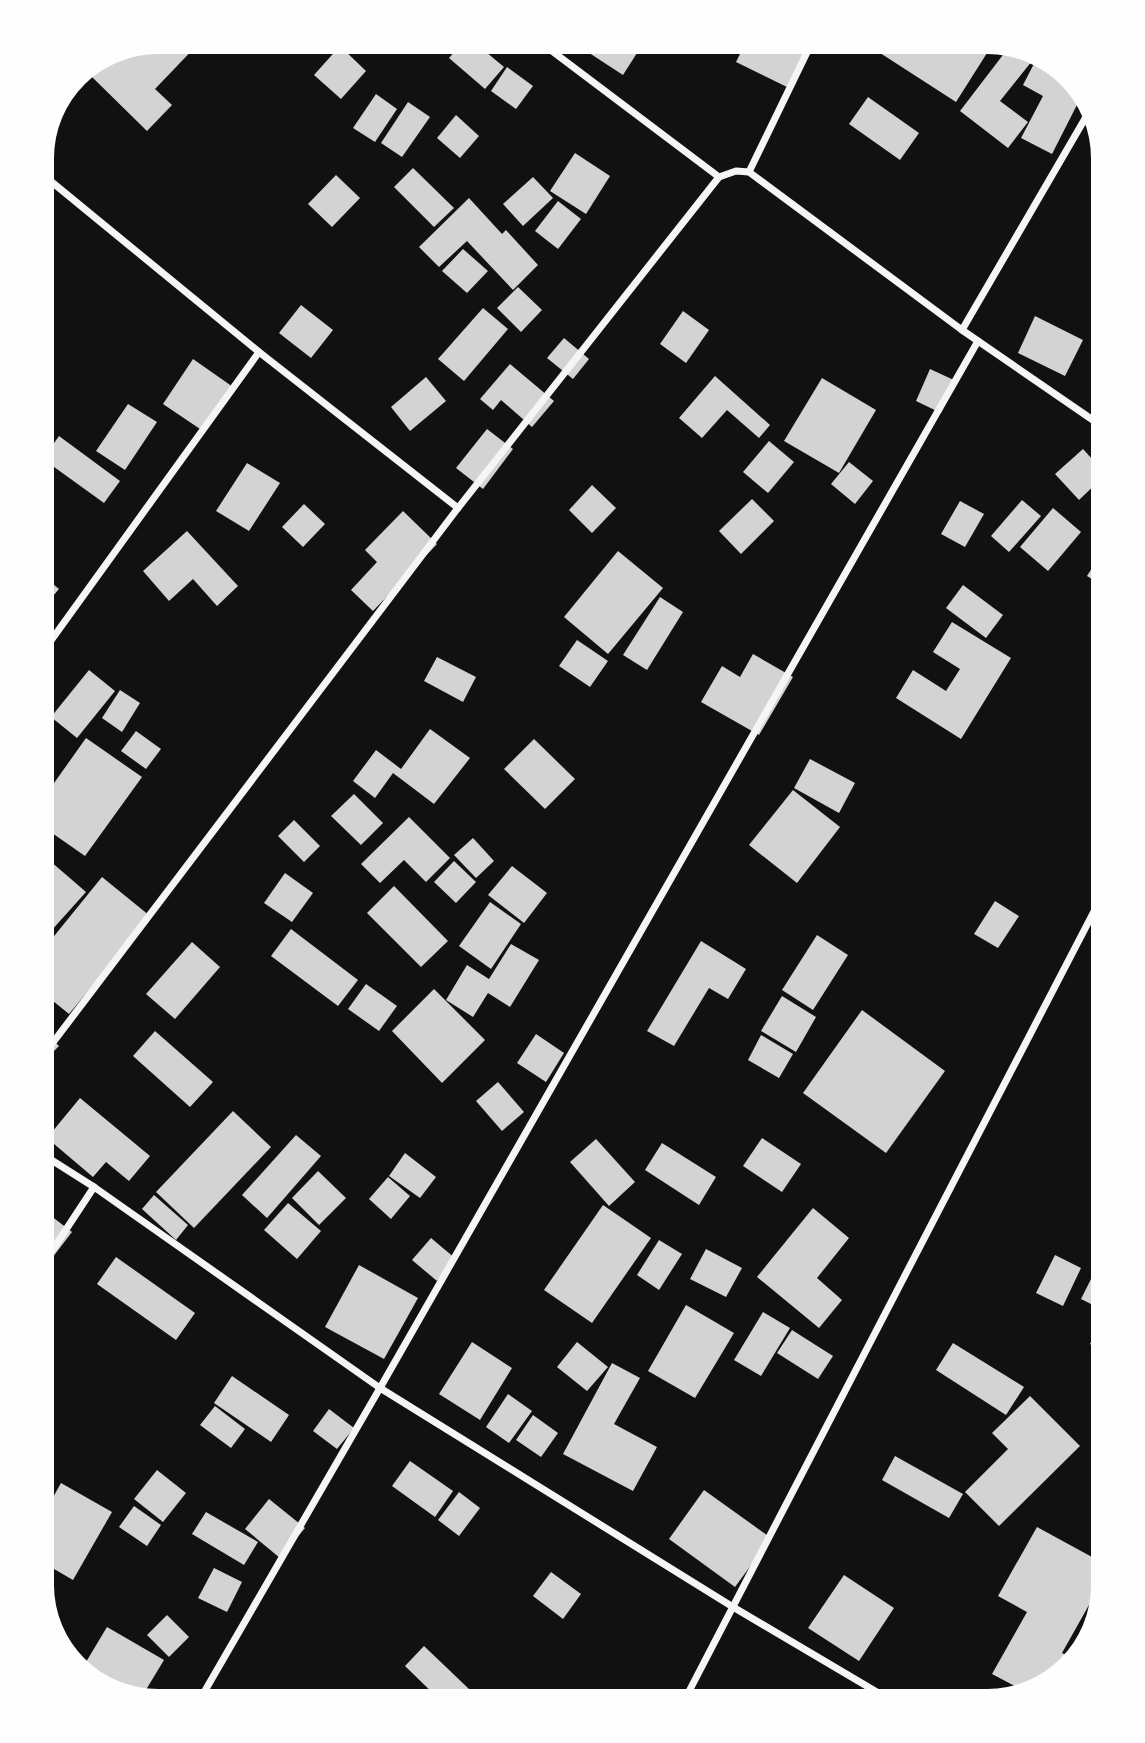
<svg xmlns="http://www.w3.org/2000/svg" width="1145" height="1743" font-family="Arial,sans-serif">
	<rect width="100%" height="100%" fill="#111"/>
	<g fill="#d3d3d3">
		<path d="M158,42H200L155,89L172,105L147,131L92,77L105,64Z"/>
		<path d="M463,42H474L504,67L485,89L449,58Z"/>
		<path d="M583,42H644L623,75L580,47Z"/>
		<path d="M746,42H808L811,44L789,88L736,62Z"/>
		<path d="M882,42H944L951,46L954,42H994L956,102L877,51Z"/>
		<path d="M340,46L366,71L341,99L314,75Z"/>
		<path d="M1009,47L1036,56L1000,101L1028,122L1008,148L960,111Z"/>
		<path d="M1038,56L1045,58L1082,95L1052,154L1021,138L1043,96L1023,85Z"/>
		<path d="M507,67L533,86L516,109L491,91Z"/>
		<path d="M376,94L397,109L375,142L353,128Z"/>
		<path d="M868,97L919,133L900,160L849,124Z"/>
		<path d="M408,102L430,117L402,157L381,143Z"/>
		<path d="M456,115L479,136L460,158L437,138Z"/>
		<path d="M575,153L610,176L586,214L550,191Z"/>
		<path d="M413,168L454,208L434,227L394,187Z"/>
		<path d="M336,175L360,198L332,227L308,204Z"/>
		<path d="M533,177L553,198L523,226L503,204Z"/>
		<path d="M469,198L502,234L506,230L538,265L513,290L467,241L439,267L419,247Z"/>
		<path d="M558,201L581,219L558,249L535,231Z"/>
		<path d="M463,249L488,271L467,293L442,271Z"/>
		<path d="M518,287L542,310L521,332L497,308Z"/>
		<path d="M301,305L333,330L311,358L279,333Z"/>
		<path d="M483,308L508,329L464,381L438,359Z"/>
		<path d="M683,311L709,330L686,363L660,344Z"/>
		<path d="M1035,316L1083,340L1065,376L1018,353Z"/>
		<path d="M564,338L589,359L573,379L547,358Z"/>
		<path d="M193,359L233,387L203,431L163,404Z"/>
		<path d="M510,364L554,401L532,427L501,400L493,410L480,399Z"/>
		<path d="M930,369L956,381L941,413L916,401Z"/>
		<path d="M715,376L770,425L759,438L727,410L702,438L679,418Z"/>
		<path d="M426,377L446,401L410,431L391,407Z"/>
		<path d="M822,378L876,410L839,473L784,441Z"/>
		<path d="M128,404L157,422L125,470L96,451Z"/>
		<path d="M487,429L513,449L483,489L456,468Z"/>
		<path d="M59,436L120,481L104,503L43,459Z"/>
		<path d="M769,441L794,462L768,493L743,472Z"/>
		<path d="M1083,449L1103,471V477L1079,500L1055,474Z"/>
		<path d="M849,462L873,481L855,504L831,484Z"/>
		<path d="M247,463L280,483L249,531L216,511Z"/>
		<path d="M592,485L616,508L592,533L569,510Z"/>
		<path d="M752,499L774,521L741,554L719,531Z"/>
		<path d="M1022,500L1041,516L1009,552L991,536Z"/>
		<path d="M960,501L984,514L965,547L941,534Z"/>
		<path d="M304,504L325,524L303,547L282,527Z"/>
		<path d="M1053,508L1081,532L1048,571L1020,547Z"/>
		<path d="M403,511L437,544L373,611L351,590L377,562L365,550Z"/>
		<path d="M187,531L238,586L217,606L193,579L169,601L143,571Z"/>
		<path d="M618,551L663,588L608,654L564,617Z"/>
		<path d="M1100,555L1103,557V586L1087,576Z"/>
		<path d="M42,575L59,589L42,609Z"/>
		<path d="M963,585L1003,615L986,638L946,608Z"/>
		<path d="M660,597L683,612L647,670L623,655Z"/>
		<path d="M952,622L1011,658L961,739L896,698L913,670L946,691L960,669L933,652Z"/>
		<path d="M577,640L608,661L590,687L559,666Z"/>
		<path d="M753,654L793,677L759,735L701,702L722,666L740,677Z"/>
		<path d="M437,657L476,677L463,702L424,681Z"/>
		<path d="M89,670L115,691L77,738L51,717Z"/>
		<path d="M120,690L140,703L122,732L102,718Z"/>
		<path d="M430,729L470,758L434,804L393,773L375,798L353,781L376,750L401,769Z"/>
		<path d="M136,731L161,749L146,769L121,751Z"/>
		<path d="M86,738L142,777L85,856L42,826V800Z"/>
		<path d="M534,739L575,779L545,809L504,769Z"/>
		<path d="M810,759L855,783L839,813L794,788Z"/>
		<path d="M793,790L840,827L797,883L749,845Z"/>
		<path d="M354,794L383,823L361,845L331,816Z"/>
		<path d="M409,817L450,858L426,882L404,860L380,883L361,864Z"/>
		<path d="M294,820L320,846L304,862L278,836Z"/>
		<path d="M473,838L494,861L476,878L454,855Z"/>
		<path d="M42,854L86,892L42,941Z"/>
		<path d="M454,861L476,882L456,903L434,882Z"/>
		<path d="M512,866L547,893L524,923L488,895Z"/>
		<path d="M285,873L313,893L292,922L264,903Z"/>
		<path d="M102,877L150,916L69,1014L42,992V951Z"/>
		<path d="M394,886L448,941L421,967L367,913Z"/>
		<path d="M995,901L1019,916L998,948L974,934Z"/>
		<path d="M490,902L521,924L491,969L459,946Z"/>
		<path d="M291,929L358,980L338,1006L271,956Z"/>
		<path d="M817,935L848,955L813,1010L782,990Z"/>
		<path d="M701,941L746,969L728,999L709,988L674,1046L647,1031Z"/>
		<path d="M192,942L220,967L175,1019L146,994Z"/>
		<path d="M511,944L539,960L510,1007L488,993L473,1017L446,1000L467,965L489,979Z"/>
		<path d="M366,984L397,1006L379,1031L348,1009Z"/>
		<path d="M434,989L485,1040L442,1083L392,1031Z"/>
		<path d="M782,996L816,1017L796,1052L761,1031Z"/>
		<path d="M862,1010L945,1071L886,1153L803,1093Z"/>
		<path d="M42,1030L59,1046L42,1063Z"/>
		<path d="M155,1031L213,1082L190,1107L133,1056Z"/>
		<path d="M536,1034L564,1053L546,1082L517,1063Z"/>
		<path d="M761,1035L793,1054L779,1078L748,1060Z"/>
		<path d="M498,1082L524,1112L502,1131L476,1101Z"/>
		<path d="M80,1098L150,1156L129,1181L106,1162L93,1177L47,1138Z"/>
		<path d="M233,1111L271,1147L194,1228L156,1192Z"/>
		<path d="M296,1135L321,1156L267,1218L242,1195Z"/>
		<path d="M762,1138L801,1164L782,1192L743,1166Z"/>
		<path d="M596,1139L635,1182L609,1206L570,1162Z"/>
		<path d="M662,1143L716,1177L699,1205L645,1170Z"/>
		<path d="M405,1153L436,1177L420,1198L389,1176Z"/>
		<path d="M318,1171L346,1198L319,1225L292,1198Z"/>
		<path d="M388,1177L410,1196L391,1219L369,1199Z"/>
		<path d="M154,1195L188,1225L176,1240L142,1209Z"/>
		<path d="M288,1203L321,1231L297,1259L264,1230Z"/>
		<path d="M603,1205L651,1238L592,1323L544,1290Z"/>
		<path d="M813,1208L849,1238L817,1278L842,1300L819,1328L757,1277Z"/>
		<path d="M42,1209L72,1232L49,1262L42,1256Z"/>
		<path d="M431,1238L456,1259L437,1281L412,1260Z"/>
		<path d="M659,1240L682,1254L659,1290L637,1275Z"/>
		<path d="M706,1249L742,1268L726,1297L690,1279Z"/>
		<path d="M1055,1255L1081,1268L1063,1306L1036,1293Z"/>
		<path d="M116,1257L195,1313L176,1340L97,1284Z"/>
		<path d="M359,1265L418,1298L384,1359L325,1327Z"/>
		<path d="M1093,1275L1103,1279V1310L1081,1299Z"/>
		<path d="M686,1305L734,1333L695,1398L648,1371Z"/>
		<path d="M763,1312L790,1328L761,1376L734,1360Z"/>
		<path d="M1103,1321V1351L1090,1344Z"/>
		<path d="M792,1330L833,1356L818,1379L777,1353Z"/>
		<path d="M472,1342L512,1368L480,1420L439,1394Z"/>
		<path d="M577,1342L608,1367L587,1391L557,1367Z"/>
		<path d="M953,1343L1024,1387L1006,1415L936,1370Z"/>
		<path d="M612,1363L640,1378L614,1424L657,1447L633,1491L563,1454Z"/>
		<path d="M232,1376L289,1415L271,1442L214,1403Z"/>
		<path d="M508,1394L532,1411L509,1443L486,1427Z"/>
		<path d="M1030,1396L1080,1446L999,1526L965,1492L1008,1449L992,1433Z"/>
		<path d="M215,1406L245,1429L231,1448L200,1425Z"/>
		<path d="M329,1409L354,1428L337,1449L313,1431Z"/>
		<path d="M533,1415L558,1433L541,1457L516,1440Z"/>
		<path d="M895,1456L963,1494L949,1518L882,1480Z"/>
		<path d="M410,1461L453,1491L435,1517L392,1486Z"/>
		<path d="M157,1470L186,1493L163,1522L134,1499Z"/>
		<path d="M61,1483L112,1512L73,1580L42,1562V1517Z"/>
		<path d="M704,1490L771,1538L735,1587L669,1539Z"/>
		<path d="M459,1492L480,1508L459,1536L438,1520Z"/>
		<path d="M269,1499L305,1528L280,1558L245,1529Z"/>
		<path d="M134,1506L161,1525L147,1546L119,1527Z"/>
		<path d="M206,1512L258,1542L244,1565L192,1534Z"/>
		<path d="M1037,1527L1103,1563V1580L1062,1653L1072,1658L1045,1686L1024,1691L992,1674L1027,1612L998,1596Z"/>
		<path d="M214,1568L242,1582L227,1612L198,1598Z"/>
		<path d="M551,1572L581,1594L563,1619L533,1596Z"/>
		<path d="M844,1575L894,1608L859,1661L808,1628Z"/>
		<path d="M167,1615L189,1637L169,1657L147,1635Z"/>
		<path d="M107,1627L164,1660L141,1698L106,1687L95,1681L64,1650L86,1662Z"/>
		<path d="M424,1646L469,1689L458,1701H441L405,1666Z"/>
		<path d="M603,1692L615,1701H597Z"/>
	</g>
	<g fill="none" stroke-linecap="round" stroke-linejoin="round">
		<g stroke="#f5f5f5" stroke-width="7">
			<path d="M749,172L962,330L1103,427"/>
			<path d="M42,174L259,352L458,508"/>
			<path d="M719,177L736,171L749,172L812,42"/>
			<path d="M962,330L1090,110"/>
			<path d="M42,653L259,352"/>
			<path d="M42,1057L458,508L719,177L540,42"/>
			<path d="M42,1154L94,1187L380,1388L733,1607L892,1701"/>
			<path d="M42,1266L94,1187"/>
			<path d="M199,1701L380,1388L978,341"/>
			<path d="M684,1701L1103,894"/>
		</g>
	</g>
	<path d="M0 0H1145V1743H0ZM158 54H987A104 104 0 0 1 1091 158V1585A104 104 0 0 1 987 1689H158A104 104 0 0 1 54 1585V158A104 104 0 0 1 158 54Z" fill="#fefefe" fill-rule="evenodd"/>
</svg>
